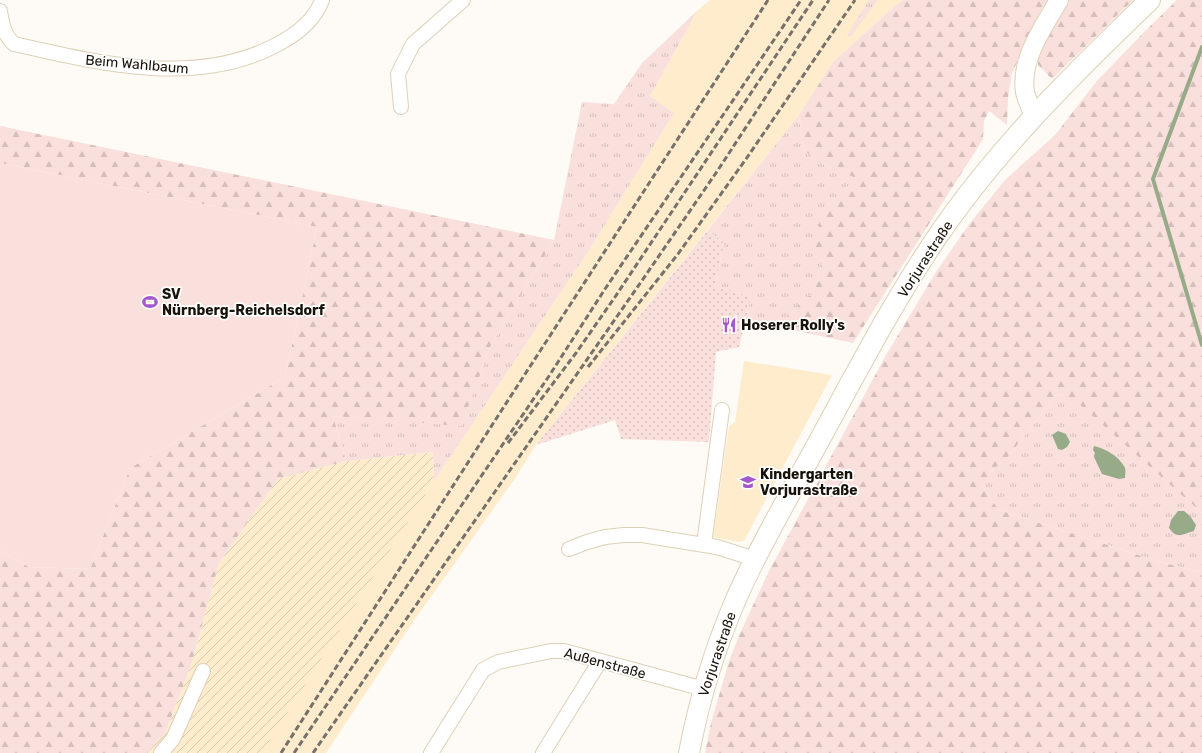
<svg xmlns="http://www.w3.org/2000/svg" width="1202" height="753" font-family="Rubik,sans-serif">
	<defs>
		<pattern id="industrial-furrows" width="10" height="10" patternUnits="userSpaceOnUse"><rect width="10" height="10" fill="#ffeccc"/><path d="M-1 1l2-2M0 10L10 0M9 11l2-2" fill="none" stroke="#dacaae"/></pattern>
		<pattern id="grass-tufts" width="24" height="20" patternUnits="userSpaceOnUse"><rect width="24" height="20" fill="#f9e0dc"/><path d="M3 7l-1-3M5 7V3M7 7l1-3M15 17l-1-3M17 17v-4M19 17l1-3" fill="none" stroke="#d5bfbb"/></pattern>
		<pattern id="forest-firs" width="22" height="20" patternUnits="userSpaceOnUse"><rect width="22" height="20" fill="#f9e0dc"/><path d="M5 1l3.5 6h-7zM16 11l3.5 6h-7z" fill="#d5bfbb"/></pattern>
		<pattern id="garden-dots" width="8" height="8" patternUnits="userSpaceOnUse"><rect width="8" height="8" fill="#f9e0dc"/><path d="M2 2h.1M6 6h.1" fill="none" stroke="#d5bfbb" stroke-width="1.8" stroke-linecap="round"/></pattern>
	</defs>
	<rect width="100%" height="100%" fill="#fefbf6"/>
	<g fill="#ffeccc">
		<path d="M710,0H903L891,9L833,62L799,115L536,445L514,480L413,622L326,753H262L434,481L588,252L674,113L650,96L698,10Z"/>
		<path d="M744,361L832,375L744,541L739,542L713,537L729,426L735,422Z"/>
	</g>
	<path fill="url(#industrial-furrows)" d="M433,452L434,481L262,753H147L165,733L191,665L219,563L278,479L346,461Z"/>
	<g fill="url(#grass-tufts)">
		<path d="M869,0H878L851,36L848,37V34Z"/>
		<path d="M698,10L650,96L674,113L588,252L434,481L433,452L346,461L333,416L461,425L491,345L554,240L582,102L614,104L642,63Z"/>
		<path d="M799,115L803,149L818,162L857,178L821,212L823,259L813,295L805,297L779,327L746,318L751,297L715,286L724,243L708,230Z"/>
		<path d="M1057,394L1079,403L1202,513V573L1154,560L999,510L983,488L990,472L1007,458Z"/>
	</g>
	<g fill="url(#forest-firs)">
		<path d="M903,0H1133L1052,79L1038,65V54L1057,16L1043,6L1012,73L1008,98L1007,125L989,111L984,121L983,139L975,152L853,343L779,327L805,297L813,295L823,259L815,250L821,212L856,178L818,162L803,149L799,115L833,62L891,9Z"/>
		<path d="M1177,0H1202V513L1079,404L1057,394L1007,458L990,472L983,488L999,510L1154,560L1202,573V753H705L711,723L729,661L740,633L769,571L886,355L936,272L970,223L1005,180L1055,135L1096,82L1146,30Z"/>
		<path d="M0,126L554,240L491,345L461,426L333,416L346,461L278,479L219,563L191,665L165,733L147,753H0V550L29,567L90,569L130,468L285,377L317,227L0,163Z"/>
	</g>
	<path fill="#f9e0dc" d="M0,163L317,227L285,377L130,468L90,569L29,567L0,550Z"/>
	<path fill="url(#garden-dots)" d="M708,230L724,243L715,286L751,297L739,347L716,352L709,442L621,439L615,420L536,445Z"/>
	<g fill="#97ab88">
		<path d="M1058,431L1066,434L1070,442L1067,447L1062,450L1058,449L1052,435Z"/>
		<path d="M1094,446C1106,449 1119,456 1125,468C1126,471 1125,475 1125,478L1119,479L1102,474L1094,457L1095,453L1093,450Z"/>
		<path d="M1178,511H1184L1190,516L1196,525L1194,531C1182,534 1178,540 1169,528L1171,520Z"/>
	</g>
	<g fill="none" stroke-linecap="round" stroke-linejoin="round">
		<path stroke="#97ab88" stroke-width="4" d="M1202,47L1153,179L1202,345"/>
		<defs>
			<g id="minor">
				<path d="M0,11C2,24 4,35 14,44C98,63 198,88 278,44C297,34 315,20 322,0"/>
				<path d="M401,107L398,74L413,44L463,0"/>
				<path d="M704,544L722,410"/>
				<path d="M569,549L587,542L605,537L624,535H642L717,547L755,559"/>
				<path d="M161,753L173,739L203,671"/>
				<path d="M431,753L483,670L498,662L551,651H564L704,689"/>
				<path d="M543,753L600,661"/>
			</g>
			<path id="tertiary" d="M1034,116C1031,108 1027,101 1025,92C1020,59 1043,28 1059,0"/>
			<path id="secondary" d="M689,753C699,700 715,648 736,599C757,551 784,505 809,459C850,385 889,308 937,237C997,149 1073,74 1150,0"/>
		</defs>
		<use href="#minor" stroke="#ded0b7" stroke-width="16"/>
		<use href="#tertiary" stroke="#ded0b7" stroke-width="20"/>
		<use href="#secondary" stroke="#ded0b7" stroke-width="22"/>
		<use href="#minor" stroke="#fff" stroke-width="14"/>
		<use href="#tertiary" stroke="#fff" stroke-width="18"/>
		<use href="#secondary" stroke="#fff" stroke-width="20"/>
		<g stroke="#76716a" stroke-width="3" stroke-dasharray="6 3" stroke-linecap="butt">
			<path d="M588,367L678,254L746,159L855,0"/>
			<path d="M508,443L576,353L615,297L813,0"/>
			<path d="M281,753L505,405L768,0"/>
			<path d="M294,753L549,376L605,289L801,0"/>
			<path d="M313,753L641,282L718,170L829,0"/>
		</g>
	</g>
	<defs>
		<symbol id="stadium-bare" viewBox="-9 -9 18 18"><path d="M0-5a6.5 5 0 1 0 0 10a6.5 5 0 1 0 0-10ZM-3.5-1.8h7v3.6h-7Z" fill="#a358cb" stroke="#fff" stroke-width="2.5" paint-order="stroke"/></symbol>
		<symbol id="restaurant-bare" viewBox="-9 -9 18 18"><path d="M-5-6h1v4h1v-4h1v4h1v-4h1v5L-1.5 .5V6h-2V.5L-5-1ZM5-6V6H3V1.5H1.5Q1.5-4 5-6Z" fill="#a358cb" stroke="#fff" stroke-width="2.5" paint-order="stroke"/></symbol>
		<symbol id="school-bare" viewBox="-9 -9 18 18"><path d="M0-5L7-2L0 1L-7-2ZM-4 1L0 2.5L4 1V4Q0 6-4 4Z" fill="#a358cb" stroke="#fff" stroke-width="2.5" paint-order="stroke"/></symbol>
	</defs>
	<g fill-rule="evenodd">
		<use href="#stadium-bare" x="139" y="291" width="22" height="22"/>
		<use href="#restaurant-bare" x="718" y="314" width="22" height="22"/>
		<use href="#school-bare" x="737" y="471" width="22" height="22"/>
	</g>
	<g text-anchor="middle" stroke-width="3.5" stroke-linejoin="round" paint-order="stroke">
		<g font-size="14" fill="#18130a" stroke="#fff">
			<text transform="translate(137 64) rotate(5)" y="5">Beim Wahlbaum</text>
			<text transform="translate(925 259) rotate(-57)" y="5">Vorjurastraße</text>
			<text transform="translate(717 654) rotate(-71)" y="5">Vorjurastraße</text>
			<text transform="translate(605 663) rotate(15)" y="5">Außenstraße</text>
		</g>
		<g font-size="14" font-weight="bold" fill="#18130a" stroke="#fff" text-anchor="start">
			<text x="162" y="299">SV<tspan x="162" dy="16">Nürnberg-Reichelsdorf</tspan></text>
			<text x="741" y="330">Hoserer Rolly's</text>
			<text x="760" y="479">Kindergarten<tspan x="760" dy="16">Vorjurastraße</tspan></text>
		</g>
	</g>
</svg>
